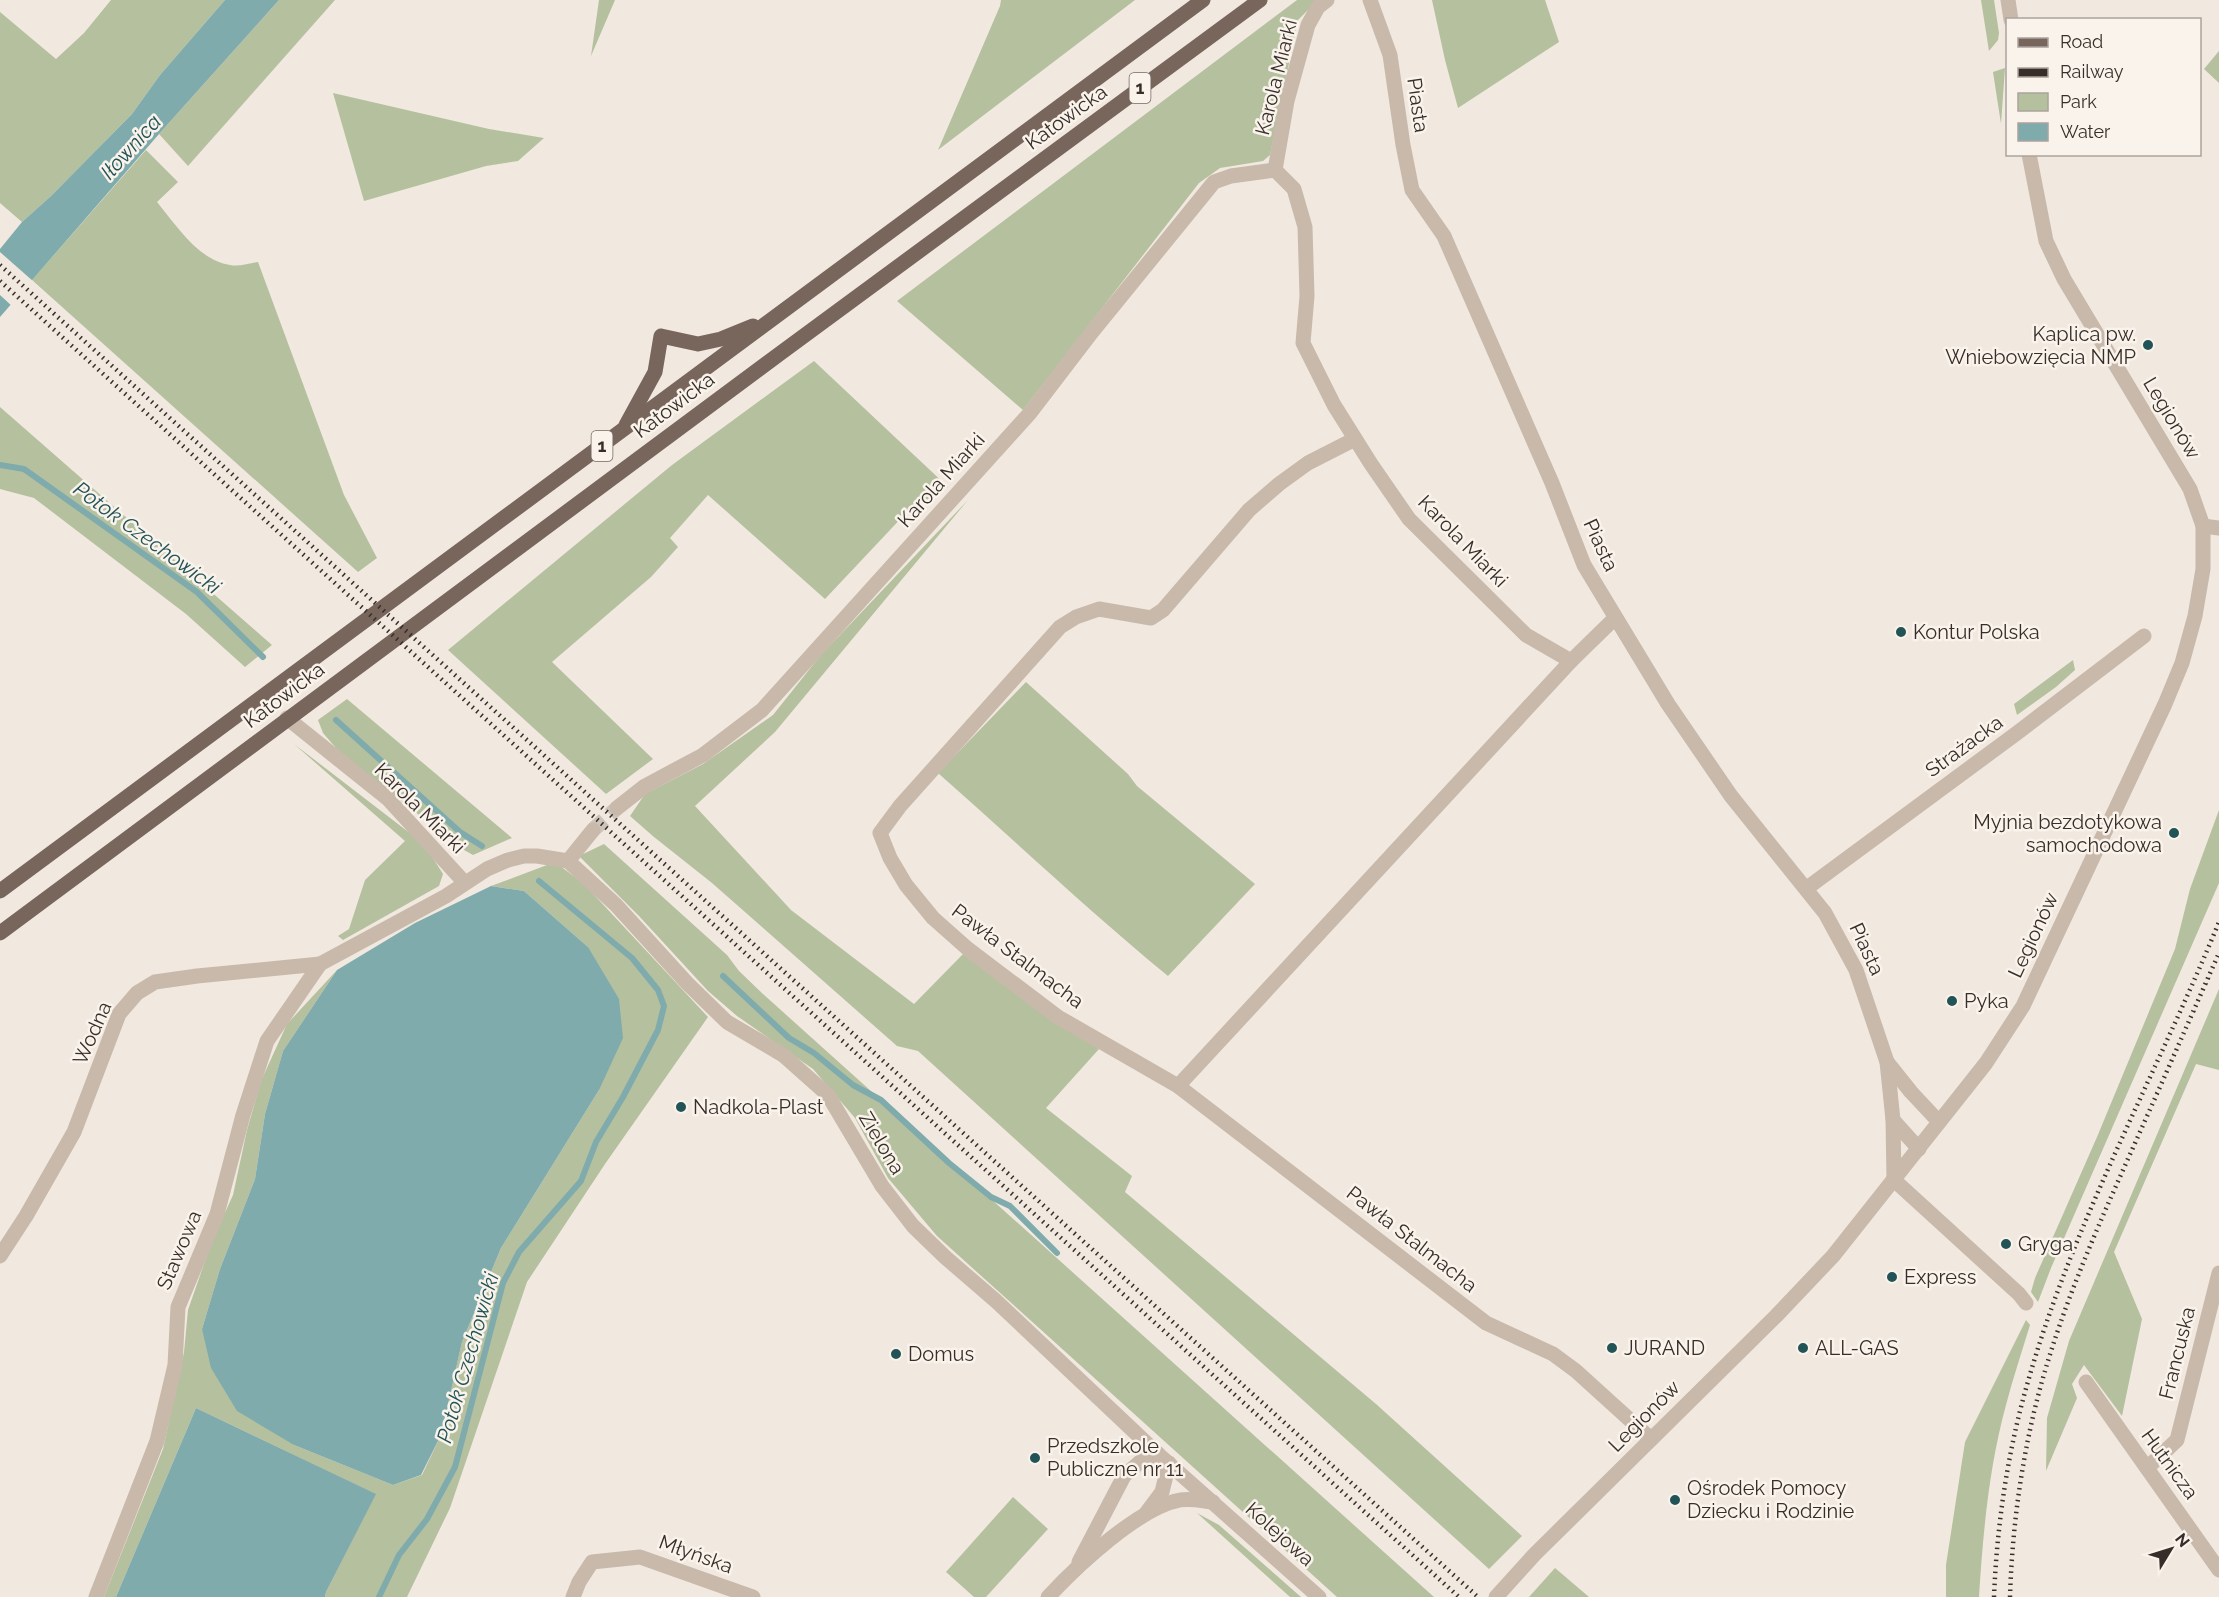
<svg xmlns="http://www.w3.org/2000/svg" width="2219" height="1597" font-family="Raleway,sans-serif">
	<rect width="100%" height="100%" fill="#f1e9df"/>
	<g fill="#b5c09f">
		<path d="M111,0H225L160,75L132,114L51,196L22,222L0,203V12L56,59L84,33Z"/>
		<path d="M279,0H335L188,166L159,134Z"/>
		<path d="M599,0H615L591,56Z"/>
		<path d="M1001,0H1135L938,150L1000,6Z"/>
		<path d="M1297,0H1318L1298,20L1270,155L1263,161L1220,168L1199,183L1023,410L897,301Z"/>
		<path d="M1432,0H1545L1559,42L1458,108L1445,60Z"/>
		<path d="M1981,0H1994L1999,33L1998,40L1989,51Z"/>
		<path d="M2219,51V83L2204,69Z"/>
		<path d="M2005,68L2001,124L1993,72Z"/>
		<path d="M333,93L489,129L544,138L518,161L486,166L364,201Z"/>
		<path d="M146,150L178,182L157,202C177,226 198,260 230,265C239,267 250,263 258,262L344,495L377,558L358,572L32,280Z"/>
		<path d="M814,361L948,487L906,513L825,599L708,495L670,538L678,547L651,577L552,662L653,759L606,794L448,650L672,465Z"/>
		<path d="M0,407L272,645L245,667L186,614L34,498L0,489Z"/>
		<path d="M968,500L775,732L695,806L791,910L914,1004L964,953L1099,1049L1046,1108L1132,1176L1125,1192L1376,1404L1522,1536L1489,1569L918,1051L897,1046L712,883L654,837L630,816L645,794L703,764L773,715L820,656Z"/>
		<path d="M2073,660L2075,670L2056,687L2017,715L2014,704Z"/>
		<path d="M1026,682L1128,774L1137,786L1255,884L1168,976C1089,911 1015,841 938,773Z"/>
		<path d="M347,699L512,838L473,855L464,850L342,755L323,733L318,720Z"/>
		<path d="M294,744L424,844L443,874L439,886L343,940L338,936L349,929L365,880L405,841Z"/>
		<path d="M2219,810V883L2051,1268L2038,1302L2031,1292L2035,1278L2097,1137L2175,949L2190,889Z"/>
		<path d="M604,844L727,955L739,971L763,994L1434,1597H1337L937,1236L888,1178L855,1118L813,1069L737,1016L708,991L639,916L579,856Z"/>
		<path d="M555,862L584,884L708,1017L605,1164L527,1282L450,1508L407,1597H325L326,1592L375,1494L196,1408L116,1597H104L163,1449L184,1352L188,1310L212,1241L233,1195L247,1130L261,1081L287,1024L337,970L283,1051L265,1114L255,1179L220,1269L202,1329L294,1445L393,1485L422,1475L441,1435L462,1342L501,1248L599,1090L588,947L524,891L491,886Z"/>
		<path d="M2219,989V1070L2196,1064L2114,1252L2142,1319L2122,1416L2084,1365L2072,1384L2077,1398L2046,1471L2047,1418L2069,1341Z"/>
		<path d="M2026,1320L2030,1325C2022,1351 2013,1378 2006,1405C1989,1467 1983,1533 1979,1597H1946V1565L1965,1442Z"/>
		<path d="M1013,1497L1048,1529L986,1597H974L946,1572Z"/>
		<path d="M1197,1513L1219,1525L1301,1597H1290Z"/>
		<path d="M1555,1568L1589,1597H1529Z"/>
	</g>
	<g fill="#7fabad">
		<path d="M225,0H279L159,134L0,317V249L22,222L51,196L132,114L160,75Z"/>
		<path d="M491,886L524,891L588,947L619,999L623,1038L599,1090L501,1248L462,1342L441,1435L421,1475L393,1485L294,1445L237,1411L211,1368L202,1329L220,1269L255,1179L265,1114L283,1051L337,970L415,923Z"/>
		<path d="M196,1408L376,1494L326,1592L325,1597H116Z"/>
	</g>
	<path fill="#f1e9df" d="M0,252L34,282L13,307L0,295Z"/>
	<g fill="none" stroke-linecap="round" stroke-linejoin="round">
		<g stroke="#7fabad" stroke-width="6">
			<path d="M0,465L24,469L197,592L263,657"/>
			<path d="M336,720L460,832L482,846"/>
			<path d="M723,976L789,1038L814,1053L853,1085L881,1100L949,1163L991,1197L1010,1206L1057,1253"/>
			<path d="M379,1597L399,1555L427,1519L455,1467L503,1283L519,1252L581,1181L596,1142L623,1097L658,1030L664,1006L658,990L632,958L539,881"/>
		</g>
		<path stroke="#ccc4bb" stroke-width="15" stroke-dasharray="15 8" stroke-linecap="butt" d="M593,830L617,808"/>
		<g stroke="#c9b9ab" stroke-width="15">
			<path d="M1370,0L1390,55L1403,145L1412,190L1444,236L1552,483L1584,565L1668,704L1731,796L1825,913L1856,970L1887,1062L1893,1120L1894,1180"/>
			<path d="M2008,0L2011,20"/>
			<path d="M1275,170L1287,101L1308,25L1318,7L1327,0"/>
			<path d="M1355,439L1308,463L1279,484L1249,510L1163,610L1151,618L1099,609L1076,617L1060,627L900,806L880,833L890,858L906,885L933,918L968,949L1058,1017L1178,1086L1486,1323L1553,1354L1576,1371L1651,1439"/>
			<path d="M2203,526L2219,528"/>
			<path d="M287,718L388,799L465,883"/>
			<path d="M617,808L645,786L703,755L762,710L1030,413L1092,332L1214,182L1231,176L1275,170L1294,189L1305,227L1307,296L1303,343L1334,405L1371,464L1409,519L1526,635L1571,661L1615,618"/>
			<path d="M568,861L593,830"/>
			<path d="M1807,888L2017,733L2144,636"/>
			<path d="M1887,1062L1911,1092L1939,1122"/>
			<path d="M1178,1086L1571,661"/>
			<path d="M1893,1120L1919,1149"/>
			<path d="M1894,1180L2019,1294L2026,1303"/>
			<path d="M0,1256L26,1216L74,1132L119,1014L137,993L155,982L197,976L320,964L446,896L487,869L508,860L524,856H537L568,861L616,905L687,983L727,1022L783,1055L828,1095L882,1186L913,1226L945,1257L996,1301L1158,1454L1319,1597"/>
			<path d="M2086,1382L2219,1570"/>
			<path d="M2147,1468L2177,1440L2219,1273"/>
			<path d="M1147,1512L1162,1492L1169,1463"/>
			<path d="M1079,1562L1124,1476L1141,1461L1158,1454"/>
			<path d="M96,1597L157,1441L175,1365L178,1307L217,1214L243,1115L267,1041L320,964"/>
			<path d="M573,1597L579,1582L592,1562L640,1557L753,1597"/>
			<path d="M1048,1597C1077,1566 1138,1508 1180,1500C1190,1498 1203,1501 1213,1502"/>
			<path d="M1496,1597L1534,1555L1776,1316L1833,1256L1986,1063L2023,1006L2165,704L2182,663L2195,616L2203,569V526L2190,489L2064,279L2046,241L2029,154"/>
		</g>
		<g stroke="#78665c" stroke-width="15">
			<path d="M626,425L655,372L661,336L698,344L721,339L753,326"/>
			<path d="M0,891L1203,0"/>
			<path d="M0,933L778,355L1260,0"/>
		</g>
		<g stroke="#372e2a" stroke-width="4.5" stroke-dasharray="1.5 4.5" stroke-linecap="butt">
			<path d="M0,265L1478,1597"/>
			<path d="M0,281L1459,1597"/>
			<path d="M1994,1597C1997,1523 2008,1449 2029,1378C2074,1221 2157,1073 2219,922"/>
			<path d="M2010,1597C2012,1533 2020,1470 2035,1408C2056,1322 2091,1242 2127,1161C2158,1092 2188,1023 2219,953"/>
		</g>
	</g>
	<g fill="#225357" stroke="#f9f3eb" stroke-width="2">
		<circle cx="2148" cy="345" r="6"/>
		<circle cx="1901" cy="632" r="6"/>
		<circle cx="2174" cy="833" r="6"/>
		<circle cx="1952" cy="1001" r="6"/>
		<circle cx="681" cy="1107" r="6"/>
		<circle cx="2006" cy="1244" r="6"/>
		<circle cx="1892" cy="1277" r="6"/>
		<circle cx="1612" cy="1348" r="6"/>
		<circle cx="1803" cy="1348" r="6"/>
		<circle cx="896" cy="1354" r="6"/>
		<circle cx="1035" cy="1458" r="6"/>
		<circle cx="1675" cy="1500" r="6"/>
	</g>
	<g text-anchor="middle" stroke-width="5" stroke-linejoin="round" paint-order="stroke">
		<g fill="#f9f3eb" stroke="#716964" stroke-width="1.5">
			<rect x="1129.5" y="73" width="21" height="30" rx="4.5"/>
			<rect x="591.5" y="431" width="21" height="30" rx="4.5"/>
		</g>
		<g font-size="18" font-weight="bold" fill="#372e2a">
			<text x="1140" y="94">1</text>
			<text x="602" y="452">1</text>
		</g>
		<g font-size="20" fill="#372e2a" stroke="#f9f3eb">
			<text transform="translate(1276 77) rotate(-76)" y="7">Karola Miarki</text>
			<text transform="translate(1418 105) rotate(82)" y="7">Piasta</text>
			<text transform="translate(1066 117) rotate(-36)" y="7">Katowicka</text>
			<text transform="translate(674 405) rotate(-37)" y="7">Katowicka</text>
			<text transform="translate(2172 418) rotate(59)" y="7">Legionów</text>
			<text transform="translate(941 480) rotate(-48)" y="7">Karola Miarki</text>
			<text transform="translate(1463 541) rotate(46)" y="7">Karola Miarki</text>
			<text transform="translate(1601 545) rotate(65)" y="7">Piasta</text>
			<text transform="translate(284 695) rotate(-37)" y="7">Katowicka</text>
			<text transform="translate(1964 746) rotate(-36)" y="7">Strażacka</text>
			<text transform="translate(420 808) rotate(45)" y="7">Karola Miarki</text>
			<text transform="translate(2033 935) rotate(-65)" y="7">Legionów</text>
			<text transform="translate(1867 949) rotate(65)" y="7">Piasta</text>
			<text transform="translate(1018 956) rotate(37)" y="7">Pawła Stalmacha</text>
			<text transform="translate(92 1033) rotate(-66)" y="7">Wodna</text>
			<text transform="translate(882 1143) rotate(59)" y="7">Zielona</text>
			<text transform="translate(1412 1239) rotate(38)" y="7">Pawła Stalmacha</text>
			<text transform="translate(179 1250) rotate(-67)" y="7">Stawowa</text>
			<text transform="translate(2177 1353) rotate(-76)" y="7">Francuska</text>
			<text transform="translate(1644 1416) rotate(-45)" y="7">Legionów</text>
			<text transform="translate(2170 1464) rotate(54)" y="7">Hutnicza</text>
			<text transform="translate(1280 1534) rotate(42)" y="7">Kolejowa</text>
			<text transform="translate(696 1554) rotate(20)" y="7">Młyńska</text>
		</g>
		<g font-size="20" fill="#372e2a" stroke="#f9f3eb" text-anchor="start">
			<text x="2136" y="341" text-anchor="end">Kaplica pw.<tspan x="2136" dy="23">Wniebowzięcia NMP</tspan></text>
			<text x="1913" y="639">Kontur Polska</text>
			<text x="2162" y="829" text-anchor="end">Myjnia bezdotykowa<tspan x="2162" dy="23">samochodowa</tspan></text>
			<text x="1964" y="1008">Pyka</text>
			<text x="693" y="1114">Nadkola-Plast</text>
			<text x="2018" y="1251">Gryga</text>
			<text x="1904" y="1284">Express</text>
			<text x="1624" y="1355">JURAND</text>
			<text x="1815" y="1355">ALL-GAS</text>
			<text x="908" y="1361">Domus</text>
			<text x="1047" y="1453">Przedszkole<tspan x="1047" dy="23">Publiczne nr 11</tspan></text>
			<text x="1687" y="1495">Ośrodek Pomocy<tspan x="1687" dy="23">Dziecku i Rodzinie</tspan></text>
		</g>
		<g font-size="21" font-style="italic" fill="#225357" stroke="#f9f3eb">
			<text transform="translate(131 147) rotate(-48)" y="7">Iłownica</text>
			<text transform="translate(147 538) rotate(36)" y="7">Potok Czechowicki</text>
			<text transform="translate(468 1358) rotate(-74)" y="7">Potok Czechowicki</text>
		</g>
	</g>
	<rect x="2006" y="18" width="195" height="138" fill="#f9f3eb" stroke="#aba49e" stroke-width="1.5"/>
	<rect x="2018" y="38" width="30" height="9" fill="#78665c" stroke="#aba49e" stroke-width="1.5"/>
	<text x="2060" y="48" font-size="18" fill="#372e2a">Road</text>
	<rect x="2018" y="68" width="30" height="9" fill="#372e2a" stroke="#aba49e" stroke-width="1.5"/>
	<text x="2060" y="78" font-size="18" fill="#372e2a">Railway</text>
	<rect x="2018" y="93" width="30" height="18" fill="#b5c09f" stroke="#aba49e" stroke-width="1.5"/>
	<text x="2060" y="108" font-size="18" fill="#372e2a">Park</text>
	<rect x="2018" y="123" width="30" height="18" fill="#7fabad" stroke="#aba49e" stroke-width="1.5"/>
	<text x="2060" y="138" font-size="18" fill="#372e2a">Water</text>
	<g transform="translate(2171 1549) rotate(52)" stroke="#f9f3eb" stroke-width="4.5" paint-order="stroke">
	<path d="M0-4.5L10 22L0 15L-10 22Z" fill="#372e2a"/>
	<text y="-9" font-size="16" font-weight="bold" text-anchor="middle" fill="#372e2a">N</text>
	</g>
</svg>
